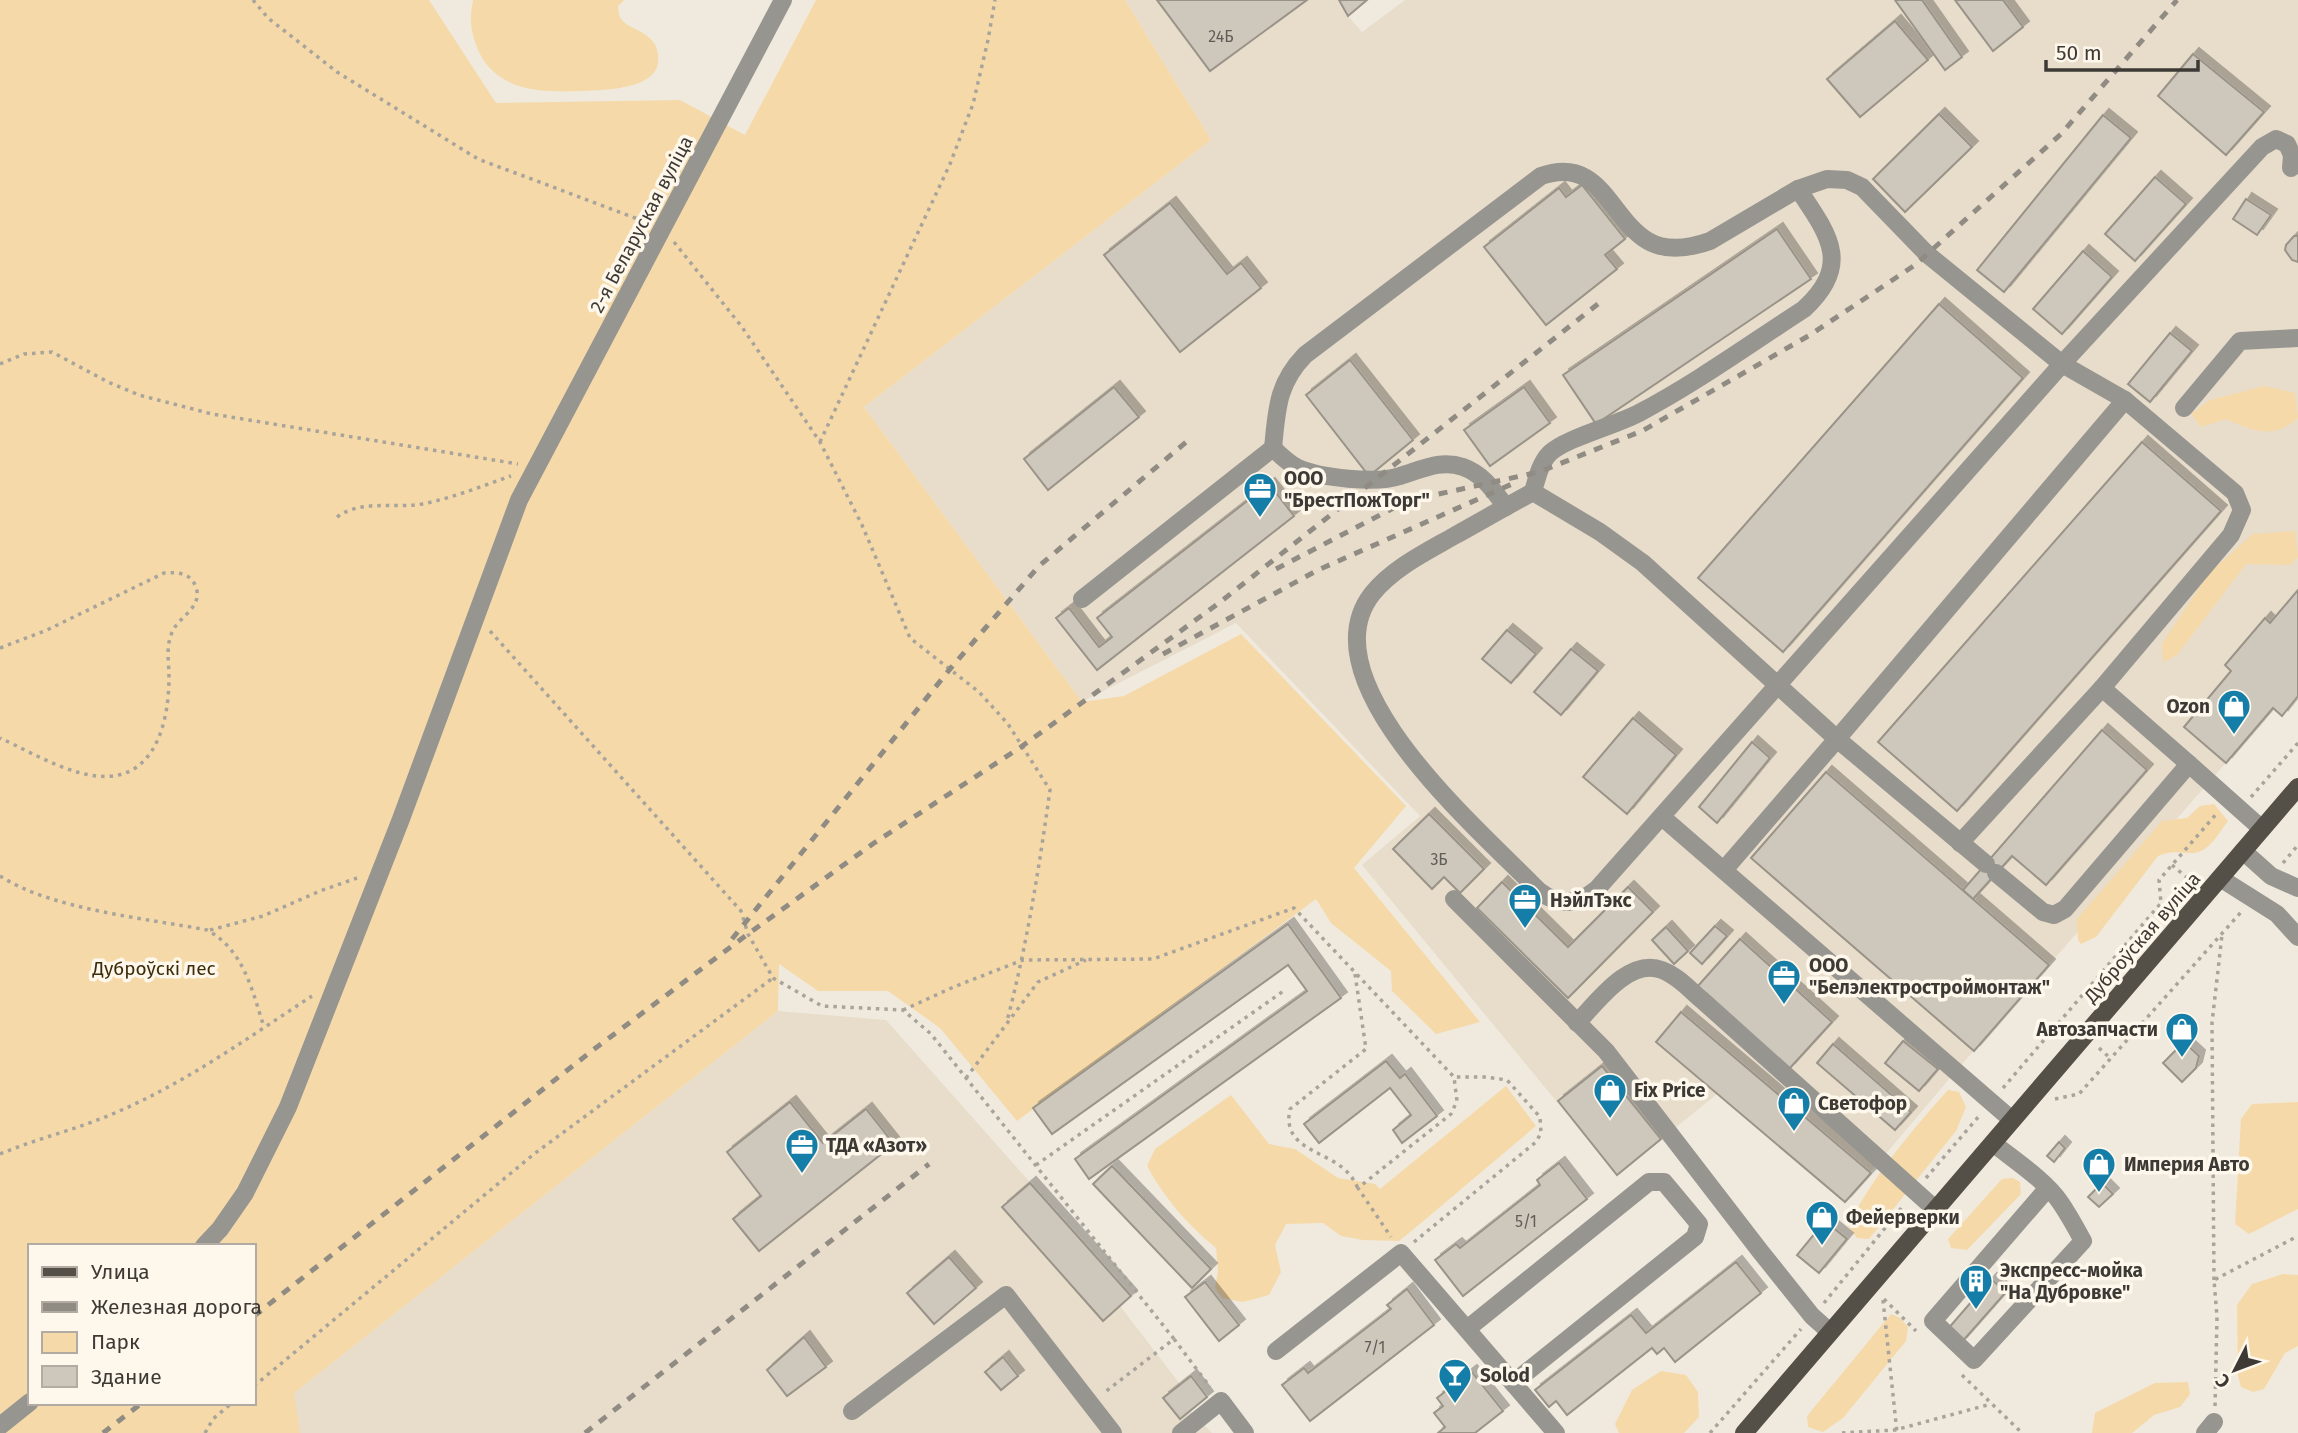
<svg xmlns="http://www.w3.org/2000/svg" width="2298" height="1433" font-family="'Fira Sans',sans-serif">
	<defs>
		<filter id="shadow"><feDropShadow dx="6" dy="-6" stdDeviation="0" flood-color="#0004"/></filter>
	</defs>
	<rect width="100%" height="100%" fill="#f0eade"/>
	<g fill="#e8ddcb">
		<path d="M1125,0H1367L1348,16L1362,32L1405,0H2298V696L2282,716L2273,709L1956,1071L1845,1202L1717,1094L1617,1175L1362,865L1420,816L1236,623L1082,702L864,407L1211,140Z"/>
		<path d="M778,1011L886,1020L1131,1296L1120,1306L1180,1384L1191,1376L1207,1397L1191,1411L1212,1433H289L281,1403Z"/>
	</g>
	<g fill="#f5d9a9" fill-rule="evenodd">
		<path d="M0,0H429L496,103L680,100L745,135L816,0H1125L1211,140L864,407L1082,702L1124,696L1241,634L1406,806L1354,868L1480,1022L1436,1034L1392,991L1391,971L1331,923L1316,899L1017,1121L940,1028L888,991H818L779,964L778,1011L294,1393L300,1433H0ZM30,1246H254V1403H30Z"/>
		<path d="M473,0H624L618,6C618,7 619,16 620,17C627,32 662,30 658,63C654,90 602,90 582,91C538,93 491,91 475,42C470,27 470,15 473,0Z"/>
		<path d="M2264,386L2295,393L2298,418C2274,440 2252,431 2226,419L2201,427L2191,414L2210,400Z"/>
		<path d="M2295,531L2298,557L2290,565L2246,564L2177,655L2163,662L2162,644L2209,573L2253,534Z"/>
		<path d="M2214,804L2228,821C2219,833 2208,854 2191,853C2176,853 2173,850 2158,856L2096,937L2081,944L2078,940L2077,919L2162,821L2187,818L2200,806Z"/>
		<path d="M1506,1086L1536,1126L1415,1228L1399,1241L1363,1240L1341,1236L1323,1223L1286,1224L1275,1245L1281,1272L1269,1295L1243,1302L1222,1298L1215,1288L1218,1271L1216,1248C1187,1224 1165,1199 1147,1166L1155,1149L1231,1095L1269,1144L1295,1149L1338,1178L1375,1184L1380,1189Z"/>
		<path d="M1948,1090L1959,1092L1966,1107L1956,1131L1869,1239L1857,1238L1848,1226C1874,1174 1910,1133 1948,1090Z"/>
		<path d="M2298,1102V1209L2249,1234L2235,1224L2241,1119L2252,1104Z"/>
		<path d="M2013,1178L2020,1182L2021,1194L1967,1250L1951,1248L1948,1239L2002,1179Z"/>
		<path d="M2283,1274L2298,1275V1346L2285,1353L2264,1389L2253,1392L2241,1387L2238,1376L2237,1305L2252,1284Z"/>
		<path d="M1891,1314L1900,1318L1908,1327L1906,1341L1843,1418L1823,1432L1808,1427L1807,1416Z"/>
		<path d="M1661,1371L1686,1375L1698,1392L1699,1417L1684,1433H1619L1615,1424L1632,1390Z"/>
		<path d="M2188,1382L2190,1394L2180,1407L2154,1415L2132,1433H2092L2095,1413L2155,1383Z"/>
	</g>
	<g fill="#cec7bc" stroke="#999388" stroke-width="2" filter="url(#shadow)">
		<path d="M1157,0H1307L1210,71Z"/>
		<path d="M1339,0H1367L1348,16Z"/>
		<path d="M1895,0H1922L1962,57L1945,70Z"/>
		<path d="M1955,0H2003L2023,27L1993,51Z"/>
		<path d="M1895,21L1928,60L1860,117L1827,79Z"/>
		<path d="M2193,54L2264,112L2226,155L2158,96Z"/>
		<path d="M1939,114L1972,147L1905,212L1873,179Z"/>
		<path d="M2103,115L2131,138L2004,292L1977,270Z"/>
		<path d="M2155,177L2186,204L2135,261L2105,234Z"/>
		<path d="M1582,185L1625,239L1605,255L1617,269L1546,325L1484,247L1559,188L1566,197Z"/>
		<path d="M2246,199L2271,215L2257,235L2233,219Z"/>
		<path d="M1170,203L1227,274L1241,263L1261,288L1180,352L1104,255Z"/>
		<path d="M1777,229L1811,279L1596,424L1563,375Z"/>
		<path d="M2294,236H2298V262L2292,260L2285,250L2286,245Z"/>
		<path d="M2083,251L2112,277L2062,334L2033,309Z"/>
		<path d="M1939,304L2023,378L1783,652L1698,578Z"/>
		<path d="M2170,333L2192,351L2150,402L2128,384Z"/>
		<path d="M1350,360L1413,440L1369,476L1306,395Z"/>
		<path d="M1114,387L1139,417L1048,490L1024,459Z"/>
		<path d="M1524,387L1550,423L1490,466L1464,430Z"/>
		<path d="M2142,442L2221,511L1957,811L1878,742Z"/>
		<path d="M1269,484L1294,516L1097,670L1056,618L1069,608L1099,647L1112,637L1097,618Z"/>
		<path d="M2298,590V696L2282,716L2273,708L2226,763L2184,727L2231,671L2225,665L2265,618L2270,623Z"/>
		<path d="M1507,630L1536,654L1511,683L1482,659Z"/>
		<path d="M1571,649L1598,671L1561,715L1534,692Z"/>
		<path d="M1633,718L1676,755L1627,814L1583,777Z"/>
		<path d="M2102,730L2147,770L2046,885L2012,856L1973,899L1963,890Z"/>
		<path d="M1752,742L1770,758L1717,823L1699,807Z"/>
		<path d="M1826,772L2049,965L1974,1051L1751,858Z"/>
		<path d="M1429,814L1484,869L1460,893L1444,877L1432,889L1393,849Z"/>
		<path d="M1502,882L1568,947L1628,887L1653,912L1568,998L1477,908Z"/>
		<path d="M1288,924L1341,998L1089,1179L1075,1159L1307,991L1288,965L1052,1134L1033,1108Z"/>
		<path d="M1715,926L1727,936L1702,964L1690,953Z"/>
		<path d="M1666,927L1688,951L1674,964L1652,940Z"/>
		<path d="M1740,939L1832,1022L1789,1069L1697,987Z"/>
		<path d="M1681,1012L1871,1173L1845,1202L1656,1042Z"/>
		<path d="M1903,1041L1938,1069L1919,1091L1885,1063Z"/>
		<path d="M2184,1042L2199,1056L2196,1068L2182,1082L2163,1063Z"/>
		<path d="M1833,1044L1911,1112L1895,1130L1817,1063Z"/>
		<path d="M1386,1061L1400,1078L1405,1074L1437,1116L1402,1143L1393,1130L1411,1115L1390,1088L1319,1143L1304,1124Z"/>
		<path d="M1602,1066L1661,1139L1617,1175L1558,1101Z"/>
		<path d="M790,1102L823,1143L866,1109L894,1144L759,1251L733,1219L761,1196L727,1152Z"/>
		<path d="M2059,1142L2065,1148L2054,1162L2047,1156Z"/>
		<path d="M1559,1163L1587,1199L1463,1296L1435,1260L1456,1244L1460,1248L1540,1185L1537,1180Z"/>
		<path d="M1112,1166L1211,1269L1192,1288L1093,1184Z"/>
		<path d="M1030,1183L1131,1296L1103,1321L1002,1207Z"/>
		<path d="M2102,1183L2113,1194L2099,1207L2088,1197Z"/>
		<path d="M1825,1221L1847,1239L1819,1273L1797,1255Z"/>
		<path d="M949,1257L976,1288L934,1324L907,1293Z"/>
		<path d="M1736,1262L1761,1293L1675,1362L1664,1348L1657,1354L1652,1348L1567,1415L1556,1401L1549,1407L1535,1390L1631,1315L1646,1333Z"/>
		<path d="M1991,1279L2006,1292L1961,1343L1947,1330Z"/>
		<path d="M1205,1282L1239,1325L1219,1341L1185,1297Z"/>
		<path d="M1407,1289L1434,1325L1310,1421L1282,1385L1304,1368L1308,1373L1391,1309L1387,1305Z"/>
		<path d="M804,1337L826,1367L787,1396L767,1370Z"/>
		<path d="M1003,1357L1018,1376L1001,1390L985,1372Z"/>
		<path d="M1471,1371L1503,1411L1475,1433H1438L1445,1427L1434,1413L1443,1406L1437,1398Z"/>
		<path d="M1191,1376L1207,1397L1180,1419L1163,1398Z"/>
	</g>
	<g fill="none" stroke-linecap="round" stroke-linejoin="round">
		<g stroke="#a8a49b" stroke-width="3.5" stroke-dasharray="3.5 5" stroke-linecap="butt">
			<path d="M253,0L268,18L337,72L478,159L646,222"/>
			<path d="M674,242L742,327L820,442L862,525L910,638L979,692L1008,724L1050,790C1039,868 1027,945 1007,1021"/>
			<path d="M0,364L24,354L52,352L108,382L139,395L212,414L518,464"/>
			<path d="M820,442L950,164L973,104L988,40L995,0"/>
			<path d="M337,517C362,499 393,509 422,504C453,498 482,486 511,476"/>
			<path d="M490,631L741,911L748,934L773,978L822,1006L903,1010L931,1034L1174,1339L1105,1392"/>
			<path d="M0,648L47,630L164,573C179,572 193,573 197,591C200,610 176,618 171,635C166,648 169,663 169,677C169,709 162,755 130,771C91,790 36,754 0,738"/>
			<path d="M2251,797L2298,743"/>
			<path d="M2283,863L2298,845"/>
			<path d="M2172,865L2192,882"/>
			<path d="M0,876C53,910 145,918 207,930C244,950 252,990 264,1027"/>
			<path d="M210,930L263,916L320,891L357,878"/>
			<path d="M1355,974L1366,1049L1290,1109C1281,1151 1329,1150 1349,1174C1353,1178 1355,1183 1358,1188"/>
			<path d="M903,1010L956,986L1023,960L1153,959L1294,908L1454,1077L1457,1101L1451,1114L1358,1188L1391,1237"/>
			<path d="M2099,1048L2110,1058"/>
			<path d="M966,1078L1038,982L1086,960"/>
			<path d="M2003,1088L2161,903L2159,880L2218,812"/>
			<path d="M2055,1099L2079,1094L2242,911"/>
			<path d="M0,1154C38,1138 79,1129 117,1112C187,1082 249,1037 312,996"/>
			<path d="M1036,1165L1285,990"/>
			<path d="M1926,1178L1980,1115"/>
			<path d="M1414,1242L1536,1142L1541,1133L1540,1117L1507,1080L1486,1077H1454"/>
			<path d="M2214,1280L2212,1023L2222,935"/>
			<path d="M1884,1299L1916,1331"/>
			<path d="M1883,1300L1897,1433"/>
			<path d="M1824,1303L1903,1206"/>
			<path d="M1174,1339L1210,1387"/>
			<path d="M1962,1375L2022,1433"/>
			<path d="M254,1386L534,1154L773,978"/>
			<path d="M2215,1406L2217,1317L2214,1280L2298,1236"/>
			<path d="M205,1433L213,1419L232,1403"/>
			<path d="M1710,1433L1801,1329"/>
			<path d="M1842,1433L1895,1430L1991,1404"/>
		</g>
		<g stroke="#979590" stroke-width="18">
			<path d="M2184,408L2240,341L2298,338"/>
			<path d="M1273,448C1277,409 1277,384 1305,355L1541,176C1601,155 1609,218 1648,241C1667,252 1690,248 1710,241L1798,189"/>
			<path d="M1533,492C1507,506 1481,521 1454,536C1426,552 1393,568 1372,594C1304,682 1484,834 1539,891C1560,907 1577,905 1597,889L2062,364L2262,147L2276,139L2287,144L2292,155L2291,168"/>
			<path d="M1082,599L1273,448C1280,455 1288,463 1298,468C1321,478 1376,484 1400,476C1421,470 1440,459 1463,467C1483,474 1494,491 1506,507"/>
			<path d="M2189,764L2262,829"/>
			<path d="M1662,817L2012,1120"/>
			<path d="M1960,843L2102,688L2231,535L2242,510L2235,493L2125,400"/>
			<path d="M2243,851L2271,876L2298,888"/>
			<path d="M1724,870L1837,739L1643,563L1600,532L1533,492C1537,478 1540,463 1550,453C1566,438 1617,425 1639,413C1696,383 1750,344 1804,309C1853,264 1828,234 1798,189L1827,179L1847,180L1862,187L1927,254L2062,364L2125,400L1837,739L1986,864"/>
			<path d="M1996,873L2043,912L2054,915L2065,909L2189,764L2102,688"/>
			<path d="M2220,878L2277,914L2298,937"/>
			<path d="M1454,899L1606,1051L1760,1251L1812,1316L1830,1332"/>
			<path d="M1577,1023C1597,1002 1629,957 1662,970C1678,976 1690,990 1702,1000L1935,1209"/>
			<path d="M1993,1143C2014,1160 2045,1180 2060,1202C2069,1215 2076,1228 2083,1241L1974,1360L1933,1321L2047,1189"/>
			<path d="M204,1246L220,1229L245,1193L288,1107L401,819L519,500L783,0"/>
			<path d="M1467,1329L1649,1182H1664L1699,1224L1695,1237L1513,1383"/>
			<path d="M1276,1351L1401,1253L1556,1433"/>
			<path d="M852,1411L1006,1295L1113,1433"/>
			<path d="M0,1426L30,1402"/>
			<path d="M1181,1433L1221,1401L1245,1433"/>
			<path d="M2205,1433L2214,1422"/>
		</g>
		<path stroke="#545047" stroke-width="18" d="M1744,1433L2298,787"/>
		<g stroke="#908c84" stroke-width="5" stroke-dasharray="9 9" stroke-linecap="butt">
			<path d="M1276,569L1407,501L1539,472L1642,431L1810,335L1915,265L2061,134L2177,0"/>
			<path d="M1163,654L1318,570L1512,484"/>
			<path d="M732,939L950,669L1039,566L1191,438"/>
			<path d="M254,1316L593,1050L748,934L874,843L1021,747L1219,603L1603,300"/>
			<path d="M103,1433L142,1403"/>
			<path d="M585,1433L929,1164"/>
		</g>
	</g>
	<defs>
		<symbol id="office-pin" viewBox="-11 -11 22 30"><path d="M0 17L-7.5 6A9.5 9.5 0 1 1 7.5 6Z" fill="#147ea8" stroke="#fef7eb"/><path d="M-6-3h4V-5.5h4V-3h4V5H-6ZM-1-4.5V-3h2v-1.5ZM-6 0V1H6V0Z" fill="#fff"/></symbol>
		<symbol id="shop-pin" viewBox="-11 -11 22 30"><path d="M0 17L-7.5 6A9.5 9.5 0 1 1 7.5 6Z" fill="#147ea8" stroke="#fef7eb"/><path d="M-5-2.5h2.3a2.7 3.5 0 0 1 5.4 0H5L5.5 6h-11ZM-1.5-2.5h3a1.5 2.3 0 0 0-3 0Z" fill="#fff"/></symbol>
		<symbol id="building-pin" viewBox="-11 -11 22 30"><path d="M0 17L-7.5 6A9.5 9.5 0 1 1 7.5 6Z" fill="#147ea8" stroke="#fef7eb"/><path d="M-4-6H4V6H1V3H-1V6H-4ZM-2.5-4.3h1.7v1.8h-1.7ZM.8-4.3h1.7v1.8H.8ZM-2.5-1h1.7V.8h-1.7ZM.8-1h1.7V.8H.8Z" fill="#fff"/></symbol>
		<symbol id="bar-pin" viewBox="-11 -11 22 30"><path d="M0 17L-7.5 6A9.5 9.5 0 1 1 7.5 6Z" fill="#147ea8" stroke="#fef7eb"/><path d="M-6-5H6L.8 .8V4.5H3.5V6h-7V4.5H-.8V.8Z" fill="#fff"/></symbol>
	</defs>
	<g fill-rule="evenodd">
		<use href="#office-pin" x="1241" y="470" width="38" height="52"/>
		<use href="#shop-pin" x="2215" y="687" width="38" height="52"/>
		<use href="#office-pin" x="1506" y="881" width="38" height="52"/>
		<use href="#office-pin" x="1765" y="957" width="38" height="52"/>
		<use href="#shop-pin" x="2163" y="1010" width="38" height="52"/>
		<use href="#shop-pin" x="1591" y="1071" width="38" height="52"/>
		<use href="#shop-pin" x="1775" y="1084" width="38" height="52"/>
		<use href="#office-pin" x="783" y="1126" width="38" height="52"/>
		<use href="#shop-pin" x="2080" y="1145" width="38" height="52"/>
		<use href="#shop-pin" x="1803" y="1198" width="38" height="52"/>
		<use href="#building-pin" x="1957" y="1262" width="38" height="52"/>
		<use href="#bar-pin" x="1436" y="1356" width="38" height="52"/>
	</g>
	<g text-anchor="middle" stroke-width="7" stroke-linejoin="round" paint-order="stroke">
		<g font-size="16" fill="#615d58">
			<text x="1221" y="42">24Б</text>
			<text x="1439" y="865">3Б</text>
			<text x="1526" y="1227">5/1</text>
			<text x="1375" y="1353">7/1</text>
		</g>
		<g font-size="19" fill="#3d3a36" stroke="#fef7eb">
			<text transform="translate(641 224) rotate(-62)" y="7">2-я Беларуская вуліца</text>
			<text transform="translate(2142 937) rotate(-49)" y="7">Дуброўская вуліца</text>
		</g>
		<g font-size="19" font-weight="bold" fill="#3d3a36" stroke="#fef7eb" text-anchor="start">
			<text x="1284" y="485">ООО<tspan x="1284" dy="22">"БрестПожТорг"</tspan></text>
			<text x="2210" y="713" text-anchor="end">Ozon</text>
			<text x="1550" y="907">НэйлТэкс</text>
			<text x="1809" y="972">ООО<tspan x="1809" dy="22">"Белэлектростроймонтаж"</tspan></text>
			<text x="2158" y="1036" text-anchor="end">Автозапчасти</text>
			<text x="1634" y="1097">Fix Price</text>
			<text x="1818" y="1110">Светофор</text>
			<text x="826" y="1152">ТДА «Азот»</text>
			<text x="2124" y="1171">Империя Авто</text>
			<text x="1846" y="1224">Фейерверки</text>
			<text x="2000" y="1277">Экспресс-мойка<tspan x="2000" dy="22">"На Дубровке"</tspan></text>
			<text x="1480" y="1382">Solod</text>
		</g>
		<g font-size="19" fill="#3d2c0a" stroke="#fef7eb">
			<text x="154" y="975">Дуброўскі лес</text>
		</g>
	</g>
	<rect x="28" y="1244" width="228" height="161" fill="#fef7eb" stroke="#b1aba3" stroke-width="2"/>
	<rect x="42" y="1267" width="35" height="10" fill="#545047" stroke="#b1aba3" stroke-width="2"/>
	<text x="91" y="1279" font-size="21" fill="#3d3a36">Улица</text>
	<rect x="42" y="1302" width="35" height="10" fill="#908c84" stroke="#b1aba3" stroke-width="2"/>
	<text x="91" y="1314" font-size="21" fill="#3d3a36">Железная дорога</text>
	<rect x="42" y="1332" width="35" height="21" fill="#f5d9a9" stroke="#b1aba3" stroke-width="2"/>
	<text x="91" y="1349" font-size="21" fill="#3d3a36">Парк</text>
	<rect x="42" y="1366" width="35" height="21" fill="#cec7bc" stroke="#b1aba3" stroke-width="2"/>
	<text x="91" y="1384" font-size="21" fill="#3d3a36">Здание</text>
	<g transform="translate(2235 1370) rotate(228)" stroke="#fef7eb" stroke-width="5" paint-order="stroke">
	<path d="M0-5L12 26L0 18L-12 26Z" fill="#3d3a36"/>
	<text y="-10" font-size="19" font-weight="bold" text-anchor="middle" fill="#3d3a36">С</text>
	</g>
	<path d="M2046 60v10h152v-10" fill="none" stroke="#3d3a36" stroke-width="3.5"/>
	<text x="2056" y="60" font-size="21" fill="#3d3a36" stroke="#fef7eb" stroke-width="5" paint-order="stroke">50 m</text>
</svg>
